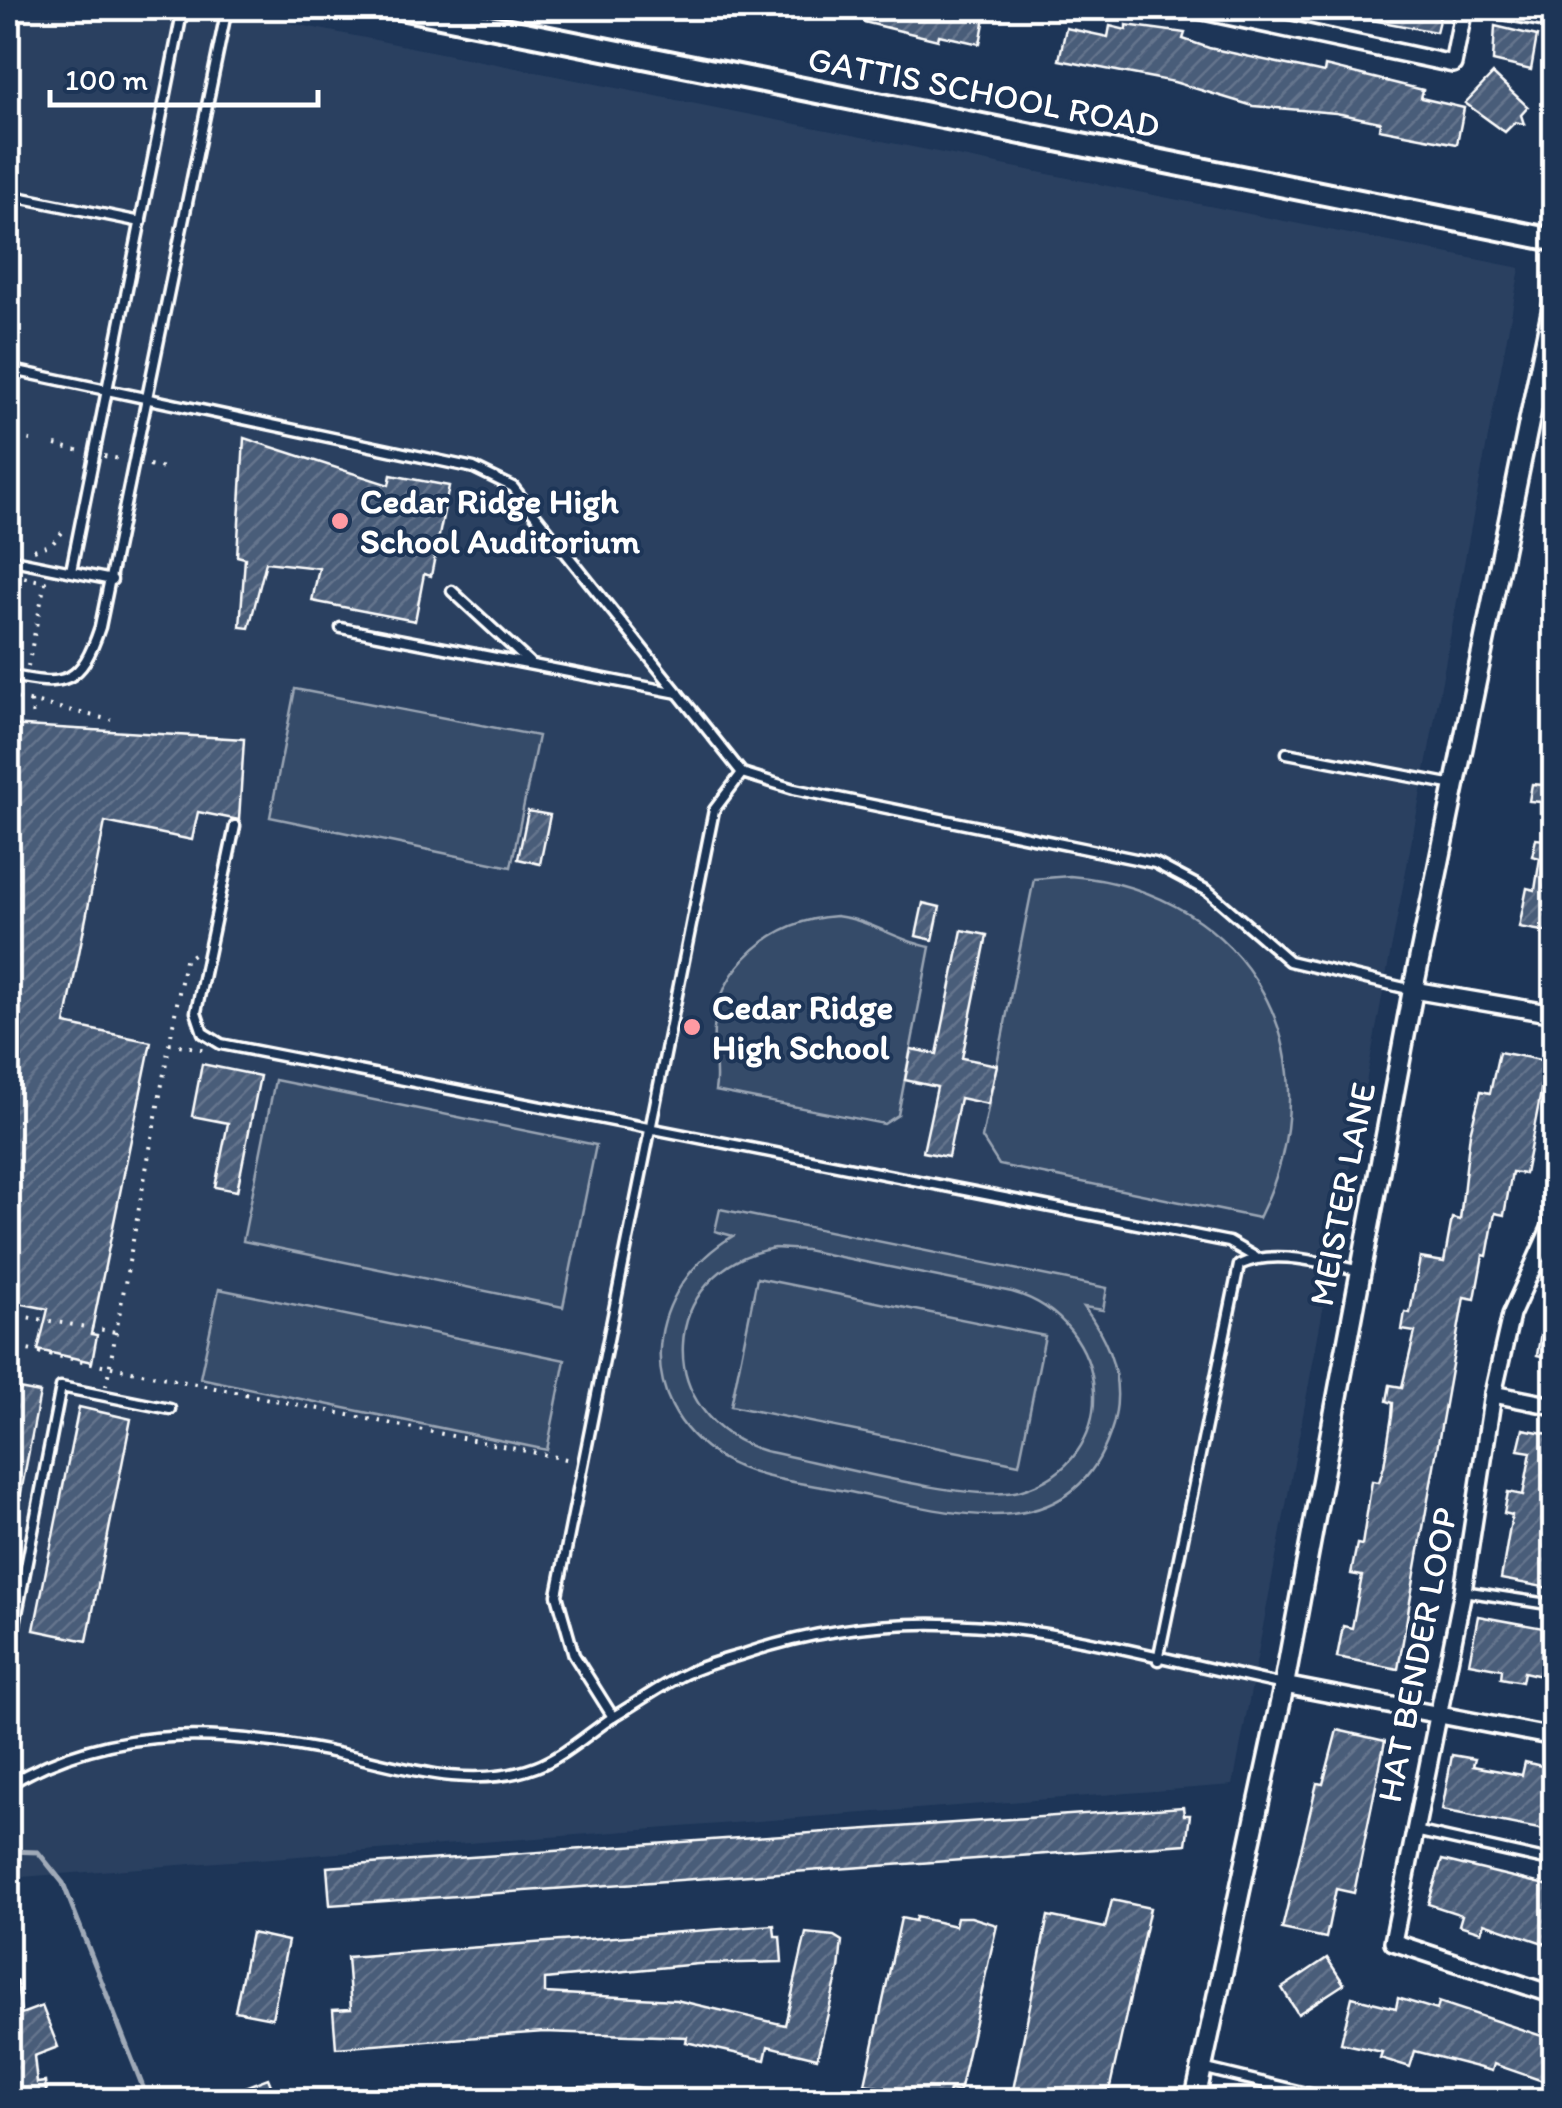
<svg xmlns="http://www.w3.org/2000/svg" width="1562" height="2108" font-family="Itim,sans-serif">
	<defs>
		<pattern id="building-hatch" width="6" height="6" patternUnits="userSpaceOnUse" patternTransform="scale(2.5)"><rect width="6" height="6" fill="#4a5d79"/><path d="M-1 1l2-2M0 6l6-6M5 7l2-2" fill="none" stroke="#65758d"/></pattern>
	</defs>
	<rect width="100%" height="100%" fill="#1d3557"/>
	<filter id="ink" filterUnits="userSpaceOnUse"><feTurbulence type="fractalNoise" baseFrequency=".01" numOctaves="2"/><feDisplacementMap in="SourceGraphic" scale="20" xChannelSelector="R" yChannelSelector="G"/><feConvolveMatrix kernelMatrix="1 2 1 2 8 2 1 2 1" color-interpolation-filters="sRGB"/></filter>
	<g filter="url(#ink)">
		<path fill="#2a4161" d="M8,8H214L1520,268L1233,1785L8,1878Z"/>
		<g fill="#364b69" stroke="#9aa5b4" stroke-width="2.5" fill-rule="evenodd">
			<path d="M295,689L538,736L511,867L270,817Z"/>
			<path d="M1070,876C1251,891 1340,1056 1259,1218L999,1165L982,1138L1034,879Z"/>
			<path d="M836,916C871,920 897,941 930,947L898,1115L884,1124L715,1091C719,1069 712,1051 714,1029C720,964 773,920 836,916Z"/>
			<path d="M275,1080L596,1145L563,1307L243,1241Z"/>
			<path d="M720,1209L1107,1288L1103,1310L1084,1307C1112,1345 1127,1388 1110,1434C1068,1556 937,1509 845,1491C805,1483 756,1480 721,1458C629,1401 647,1287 733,1236L715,1231ZM774,1248L806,1250L1012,1292C1114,1321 1126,1461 1019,1491C972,1504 820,1462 765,1451C651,1418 657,1270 774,1248Z"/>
			<path d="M757,1278L1045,1336L1019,1464L731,1406Z"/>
			<path d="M219,1289L565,1360L547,1450L200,1378Z"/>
		</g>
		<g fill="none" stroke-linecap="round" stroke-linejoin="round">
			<path stroke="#a0aab8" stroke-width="5" d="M8,1851L38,1852L63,1883L148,2100"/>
		</g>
		<g fill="url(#building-hatch)" stroke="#fff" stroke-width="2.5">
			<path d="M867,8L977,11L985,17L980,44L939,35L938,40L864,22Z"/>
			<path d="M1341,8H1442L1436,32L1340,14Z"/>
			<path d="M1126,25L1185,33L1183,39L1209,48L1324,73L1325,66L1423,90L1421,98L1464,108L1457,144L1379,129L1380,122L1336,113L1253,106L1174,82L1059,60L1066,28L1108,37L1110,26L1126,30Z"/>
			<path d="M1495,26L1537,36L1531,70L1493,61Z"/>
			<path d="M1493,74L1528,107L1521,115L1524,124L1515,122L1505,132L1465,103Z"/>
			<path d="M244,438L389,485L391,475L449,486L431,576L424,574L415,621L312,601L319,568L266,562L249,628L240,627L245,558L237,556Z"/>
			<path d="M8,725L244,739L239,820L198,812L192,840L105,822L65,1024L151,1042L91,1334L97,1335L92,1362L38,1350L48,1309L8,1301Z"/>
			<path d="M1532,784L1554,786V816L1540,813V802L1529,801Z"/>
			<path d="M528,811L550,815L540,864L518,859Z"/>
			<path d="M1536,839L1554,841V933L1519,927L1527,888L1535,890L1540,858L1532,856Z"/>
			<path d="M923,903L940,907L933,940L916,936Z"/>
			<path d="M962,930L987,935L962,1058L997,1065L988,1104L960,1098L948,1157L923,1152L937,1087L905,1080L911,1049L937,1054Z"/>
			<path d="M1499,1052L1546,1061L1539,1103L1525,1174L1512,1172L1504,1215L1495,1213L1487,1256L1483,1255L1475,1299L1464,1297L1398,1669L1337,1657L1343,1626L1352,1628L1362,1576L1351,1574L1357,1544L1362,1545L1372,1481L1379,1482L1384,1466L1392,1416L1393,1403L1387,1401L1390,1385L1402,1387L1415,1332L1402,1330L1405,1312L1410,1313L1420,1258L1444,1262L1452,1218L1460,1220L1470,1133L1481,1091L1490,1093Z"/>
			<path d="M202,1064L260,1076L237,1191L215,1187L228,1123L192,1116Z"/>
			<path d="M1547,1299H1554V1359L1537,1355Z"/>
			<path d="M8,1387L40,1393L15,1524L8,1523Z"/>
			<path d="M79,1407L131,1419L87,1641L34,1630Z"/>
			<path d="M1523,1429L1554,1435V1589L1501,1579L1512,1515L1504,1513L1508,1492L1523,1495L1531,1452L1518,1450Z"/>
			<path d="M1478,1616L1554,1630V1679L1524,1672L1522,1682L1501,1678L1502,1669L1469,1663Z"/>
			<path d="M1337,1730L1385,1741L1354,1893L1336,1889L1326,1938L1282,1929L1317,1783L1323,1784Z"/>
			<path d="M1452,1755L1475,1759L1473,1766L1522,1775L1525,1762L1554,1769V1832L1442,1810Z"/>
			<path d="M1183,1807L1184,1815H1190L1186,1844L330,1905L327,1867Z"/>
			<path d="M1442,1860L1554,1887V1925L1549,1945L1484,1923L1481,1932L1459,1925L1462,1915L1428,1904Z"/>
			<path d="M1112,1900L1150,1908L1107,2100H1011L1048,1916L1105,1928Z"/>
			<path d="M916,1917L955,1926L957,1917H971L997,1925L959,2092L949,2090L947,2100H918V2096L865,2084L901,1918L915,1921Z"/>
			<path d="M774,1925L775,1936H780L782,1962L698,1964L545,1979V1993L676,2000L785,2025L806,1933L834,1936L842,1941L839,1969L817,2058L768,2046L765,2060L686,2042L687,2037L544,2032L336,2048L333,2010L351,2009L347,1957Z"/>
			<path d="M251,1933L288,1941L272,2018L235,2011Z"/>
			<path d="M1327,1958L1344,1984L1298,2014L1282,1988Z"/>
			<path d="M17,1981L21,2014L42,2006L58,2047L34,2056L37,2083L45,2082L47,2100H8V1982Z"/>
			<path d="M1352,1997L1396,2008L1398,1998L1437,2010L1439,2002L1554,2040V2085L1494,2064L1492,2071L1415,2051L1410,2067L1380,2058L1382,2052L1341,2043Z"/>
			<path d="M268,2078L277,2100H241L237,2090Z"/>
			<path d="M628,2086L665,2093L664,2100H549V2088Z"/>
		</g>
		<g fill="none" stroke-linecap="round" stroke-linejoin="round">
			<defs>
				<g id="service">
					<path d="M8,195L141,222"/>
					<path d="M8,369L474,468L513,487L742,773L794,789L1155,863L1208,891L1289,961L1413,990"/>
					<path d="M8,559L112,580"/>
					<path d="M71,571L183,8"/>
					<path d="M452,591L529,662"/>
					<path d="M341,628L678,693"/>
					<path d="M8,675C66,688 81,684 100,627L227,8"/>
					<path d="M1287,753L1454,785"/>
					<path d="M742,773L714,810L557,1595L574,1655L613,1717C637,1703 660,1686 685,1674C705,1664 729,1659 750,1652C943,1589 1095,1645 1284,1685"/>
					<path d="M235,826L196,1012L203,1033L221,1044L1229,1242L1255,1257"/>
					<path d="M1537,1263L1554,1271"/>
					<path d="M1463,1591L1554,1605"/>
					<path d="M12,1639L61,1387L170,1409"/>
					<path d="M1158,1660L1239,1265C1274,1248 1321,1263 1358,1270"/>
					<path d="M8,1785C117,1719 238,1731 356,1757C414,1771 477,1789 536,1767C563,1757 589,1733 613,1717"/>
					<path d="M1415,1831L1554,1862"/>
					<path d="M1202,2068L1335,2100"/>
				</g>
				<g id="minor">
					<path d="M1189,8L1453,64L1464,8"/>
					<path d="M1489,8L1554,20"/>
					<path d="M1413,990L1554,1014"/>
					<path d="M1554,1220L1511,1315L1493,1394L1463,1591L1393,1942L1554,1995"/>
					<path d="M1493,1394L1554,1406"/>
					<path d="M1284,1685L1554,1737"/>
				</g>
				<path id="tertiary" d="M1195,2100L1284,1685L1413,990L1554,300"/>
				<path id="secondary" d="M400,8L1554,240"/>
			</defs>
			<use href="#service" stroke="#fff" stroke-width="15"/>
			<use href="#minor" stroke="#fff" stroke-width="22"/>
			<use href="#tertiary" stroke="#fff" stroke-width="25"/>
			<use href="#secondary" stroke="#fff" stroke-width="28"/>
			<g stroke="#fff" stroke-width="4" stroke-dasharray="2.5 8" stroke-linecap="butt">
				<path d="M8,435L35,441"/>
				<path d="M55,445L85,452"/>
				<path d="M104,456L124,460"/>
				<path d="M149,465L164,468"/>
				<path d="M34,550L52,544L66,528"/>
				<path d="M14,575L45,582L28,666"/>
				<path d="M8,696L111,720"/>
				<path d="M31,701L33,718"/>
				<path d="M169,1043L206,1050"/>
				<path d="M8,1314L116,1332"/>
				<path d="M8,1346L571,1460"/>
				<path d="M106,1386L185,960L195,953"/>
			</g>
			<use href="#service" stroke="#1d3557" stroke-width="8"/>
			<use href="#minor" stroke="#1d3557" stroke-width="15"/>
			<use href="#tertiary" stroke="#1d3557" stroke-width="18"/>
			<use href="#secondary" stroke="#1d3557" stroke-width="20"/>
		</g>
	</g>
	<g fill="#ff9aa2" stroke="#1d3557" stroke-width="4">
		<circle cx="340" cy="521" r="10"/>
		<circle cx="692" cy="1027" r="10"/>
	</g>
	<g text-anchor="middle" stroke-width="8" stroke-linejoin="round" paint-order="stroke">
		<g font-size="35" fill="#fff" stroke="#1d3557">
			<text transform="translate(984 92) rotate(11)" y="12">GATTIS SCHOOL ROAD</text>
			<text transform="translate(1342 1194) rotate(-79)" y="12">MEISTER LANE</text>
			<text transform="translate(1417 1655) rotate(-79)" y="12">HAT BENDER LOOP</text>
		</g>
		<g font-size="35" font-weight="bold" fill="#fff" stroke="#1d3557" text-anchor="start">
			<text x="360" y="513">Cedar Ridge High<tspan x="360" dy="40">School Auditorium</tspan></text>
			<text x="712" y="1019">Cedar Ridge<tspan x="712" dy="40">High School</tspan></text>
		</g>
	</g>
	<rect width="1562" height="2108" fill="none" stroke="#1d3557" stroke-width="40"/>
	<rect x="20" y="20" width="1522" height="2068" fill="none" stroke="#fff" stroke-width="4" filter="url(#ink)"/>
	<path d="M50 90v15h268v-15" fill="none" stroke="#ffffff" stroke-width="5"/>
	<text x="65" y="90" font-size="30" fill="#ffffff" stroke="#1d3557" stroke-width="8" paint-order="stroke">100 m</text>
</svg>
